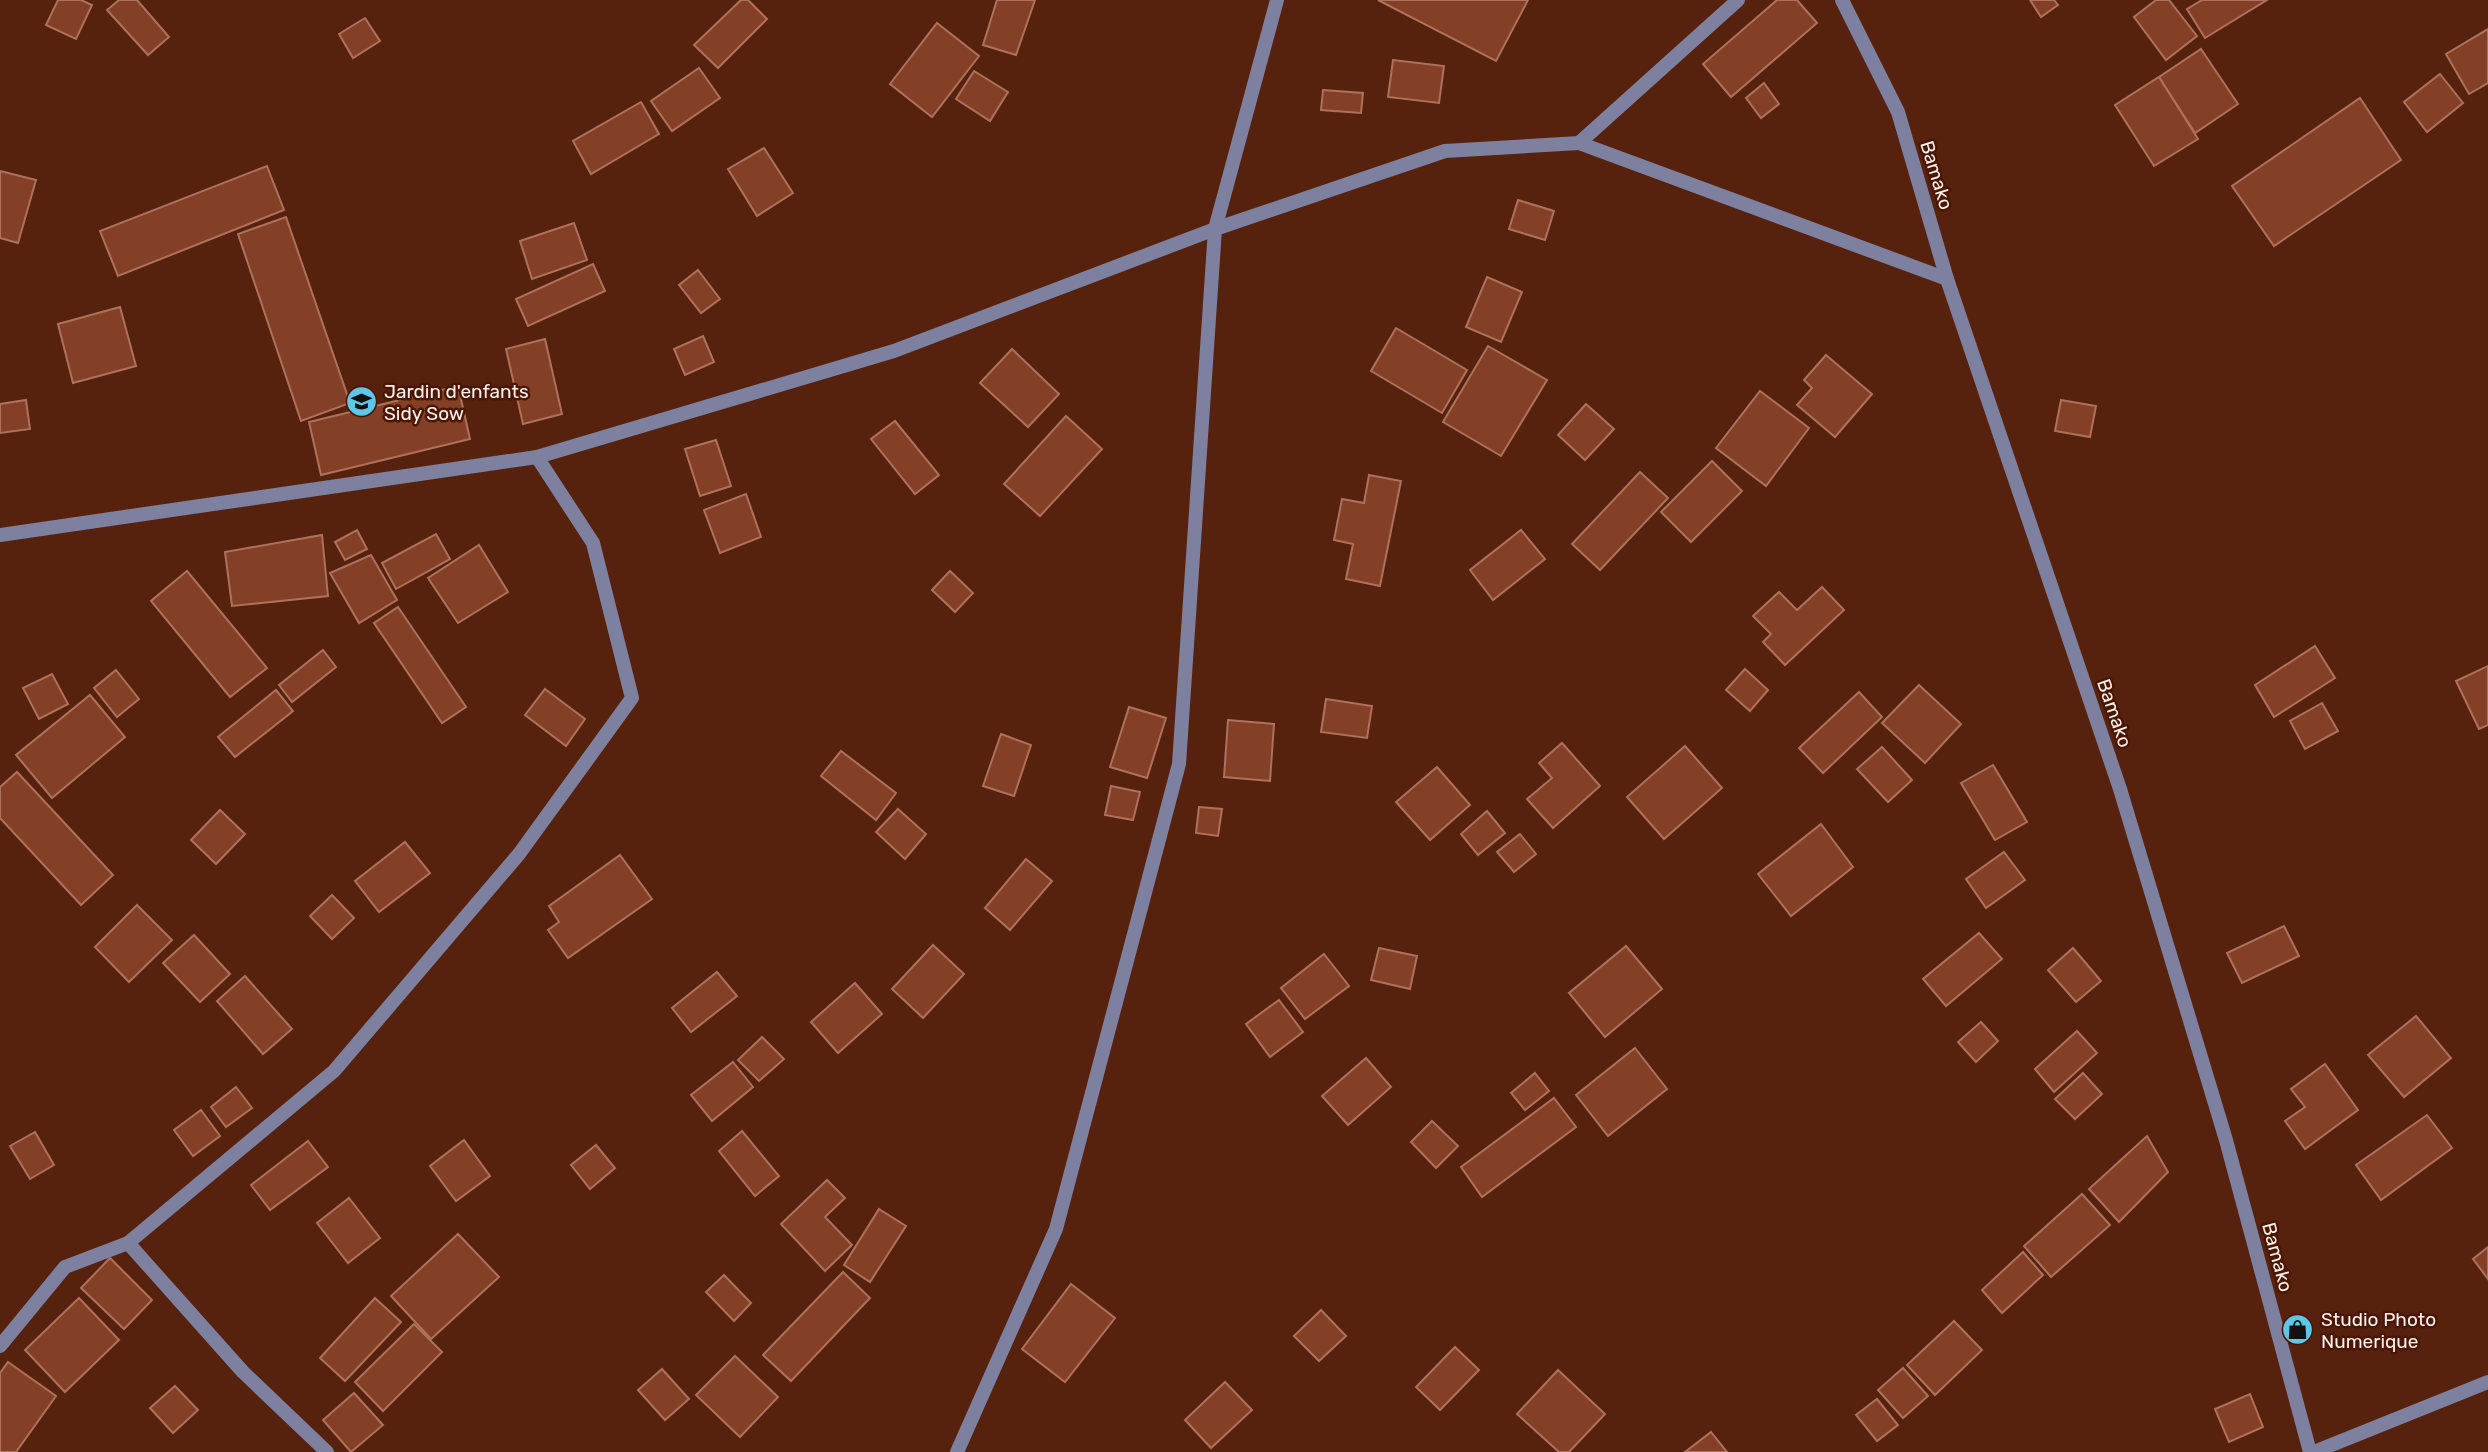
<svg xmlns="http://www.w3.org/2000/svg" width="2488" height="1452" font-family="Rubik,sans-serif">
	<rect width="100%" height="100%" fill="#57220d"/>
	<g fill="#834026" stroke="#ae715b" stroke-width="2">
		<path d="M58,0H81L92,5L76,39L46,25Z"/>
		<path d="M119,0H137L169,37L148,55L107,10Z"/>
		<path d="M741,0H748L767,19L718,68L694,45Z"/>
		<path d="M997,0H1035L1016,55L983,45Z"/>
		<path d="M1378,0H1528L1496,61Z"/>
		<path d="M1777,0H1797L1817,23L1731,97L1703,64Z"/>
		<path d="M2030,0H2054L2058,5L2041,17Z"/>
		<path d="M2156,0H2169L2197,36L2166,60L2134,17Z"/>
		<path d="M2202,0H2267L2205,38L2187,9Z"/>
		<path d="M365,18L380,41L353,58L339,34Z"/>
		<path d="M937,23L979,56L932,117L890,84Z"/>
		<path d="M2488,29V83L2469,94L2446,54Z"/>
		<path d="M2201,49L2238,104L2195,133L2159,77Z"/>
		<path d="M1393,60L1444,66L1439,103L1388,97Z"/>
		<path d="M699,68L720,98L672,131L651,101Z"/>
		<path d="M974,71L1008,92L990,121L956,99Z"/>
		<path d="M2440,74L2463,103L2427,132L2404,102Z"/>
		<path d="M2159,77L2198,139L2154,166L2115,105Z"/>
		<path d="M1764,83L1779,104L1761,118L1746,98Z"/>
		<path d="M1323,90L1363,93L1361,113L1321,110Z"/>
		<path d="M2360,98L2401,160L2274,246L2232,186Z"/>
		<path d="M641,102L659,134L591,174L573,141Z"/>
		<path d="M764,148L793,193L757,216L728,169Z"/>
		<path d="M267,166L284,210L118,276L100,231Z"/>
		<path d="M0,171L36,180L18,243L0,238Z"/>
		<path d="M1518,200L1554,211L1545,240L1509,229Z"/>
		<path d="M286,217L350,403L301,421L238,234Z"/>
		<path d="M574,223L587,260L532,279L520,241Z"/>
		<path d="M593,264L605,291L528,326L516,299Z"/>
		<path d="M698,270L720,299L701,313L679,285Z"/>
		<path d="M1487,277L1522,292L1501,342L1466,327Z"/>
		<path d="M120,307L136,366L73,383L58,324Z"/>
		<path d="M1396,328L1467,370L1442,413L1371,371Z"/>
		<path d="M703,336L714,362L685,375L674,349Z"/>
		<path d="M545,339L562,414L523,424L506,349Z"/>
		<path d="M1488,346L1547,380L1501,456L1443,422Z"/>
		<path d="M1012,349L1059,394L1028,427L980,383Z"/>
		<path d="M1826,355L1872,394L1835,437L1797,405L1812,388L1804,380Z"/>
		<path d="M458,386L470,439L321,475L309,422Z"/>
		<path d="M1760,391L1809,428L1766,486L1716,448Z"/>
		<path d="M26,400L30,429L0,433V404Z"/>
		<path d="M2061,400L2096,406L2090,437L2055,431Z"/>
		<path d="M1586,404L1614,429L1585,460L1558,435Z"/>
		<path d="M1066,416L1102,449L1040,516L1004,484Z"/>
		<path d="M895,421L939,475L915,494L871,439Z"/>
		<path d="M716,440L731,486L700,496L685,449Z"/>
		<path d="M1712,461L1742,491L1691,542L1661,512Z"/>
		<path d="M1640,472L1668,498L1600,570L1572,544Z"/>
		<path d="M1369,475L1401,481L1380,586L1346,579L1353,544L1334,540L1342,499L1364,503Z"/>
		<path d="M746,494L761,537L720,553L704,510Z"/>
		<path d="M357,530L367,549L345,560L335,542Z"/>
		<path d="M1521,530L1545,559L1493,600L1470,570Z"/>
		<path d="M436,534L450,559L396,589L382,563Z"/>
		<path d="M322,535L328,596L232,606L225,552Z"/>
		<path d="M479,545L508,592L458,623L428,578Z"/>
		<path d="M371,555L397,600L359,623L330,573Z"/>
		<path d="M187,571L267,668L230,697L151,601Z"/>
		<path d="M950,571L973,593L955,612L932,590Z"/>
		<path d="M1822,587L1844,610L1785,665L1763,642L1771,634L1753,616L1779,592L1797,610Z"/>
		<path d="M398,607L466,707L442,723L374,623Z"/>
		<path d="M2315,646L2335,678L2274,717L2255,685Z"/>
		<path d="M323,650L336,667L292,702L279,685Z"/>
		<path d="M2488,666V725L2479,729L2456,681Z"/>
		<path d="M1745,669L1768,690L1750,711L1726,690Z"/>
		<path d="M116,670L139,699L117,717L94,688Z"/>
		<path d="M52,674L68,704L39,719L23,688Z"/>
		<path d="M1919,685L1961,724L1925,763L1882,723Z"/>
		<path d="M545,689L585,719L566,746L525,715Z"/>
		<path d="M276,690L293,711L235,757L218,737Z"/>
		<path d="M1859,692L1882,717L1823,773L1799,748Z"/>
		<path d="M90,695L125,737L52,798L16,755Z"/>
		<path d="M1326,699L1372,706L1367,738L1321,732Z"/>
		<path d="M2322,703L2338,731L2305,749L2290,721Z"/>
		<path d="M1129,707L1166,718L1147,778L1110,767Z"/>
		<path d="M1228,720L1274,724L1270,781L1224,777Z"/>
		<path d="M1001,734L1031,745L1014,796L983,786Z"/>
		<path d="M1562,743L1600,786L1553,828L1527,799L1552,778L1539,763Z"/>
		<path d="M1685,746L1722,788L1664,839L1627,797Z"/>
		<path d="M1882,747L1912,780L1888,802L1857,769Z"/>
		<path d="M841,751L896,793L876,820L821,776Z"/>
		<path d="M1993,765L2027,822L1995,840L1961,783Z"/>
		<path d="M1437,767L1470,805L1430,840L1396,802Z"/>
		<path d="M17,772L113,875L81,905L0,818V787Z"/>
		<path d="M1111,786L1140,792L1133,820L1105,815Z"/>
		<path d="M1199,807L1222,809L1218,836L1196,833Z"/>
		<path d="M898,809L926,834L905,859L876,832Z"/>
		<path d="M220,810L245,834L216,864L191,840Z"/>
		<path d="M1487,811L1505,833L1478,855L1461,834Z"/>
		<path d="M1821,824L1853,867L1791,916L1758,874Z"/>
		<path d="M1520,834L1536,854L1514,872L1497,852Z"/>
		<path d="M405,842L430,873L379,912L355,881Z"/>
		<path d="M2004,852L2025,880L1986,908L1966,879Z"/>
		<path d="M620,855L652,899L568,958L548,930L559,922L549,906Z"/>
		<path d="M1026,859L1052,881L1010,930L985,908Z"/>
		<path d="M332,895L354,918L332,939L310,916Z"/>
		<path d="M137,905L172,940L129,982L95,947Z"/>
		<path d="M2284,926L2299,956L2242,983L2227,953Z"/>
		<path d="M1979,933L2002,959L1946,1006L1923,979Z"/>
		<path d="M194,935L230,974L200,1002L163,963Z"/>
		<path d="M933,945L964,974L923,1018L892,989Z"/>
		<path d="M1626,946L1662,989L1605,1037L1569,993Z"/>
		<path d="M1379,948L1417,956L1410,989L1371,980Z"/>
		<path d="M2073,948L2101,981L2076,1002L2048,970Z"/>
		<path d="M1324,954L1349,986L1305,1019L1281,988Z"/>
		<path d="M717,972L737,996L691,1032L672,1008Z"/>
		<path d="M245,976L292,1029L263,1054L217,1001Z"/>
		<path d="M855,983L882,1014L838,1053L811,1022Z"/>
		<path d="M1279,1000L1303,1032L1270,1057L1246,1024Z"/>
		<path d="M2416,1016L2451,1058L2404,1097L2368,1055Z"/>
		<path d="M1981,1022L1998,1041L1976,1062L1958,1042Z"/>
		<path d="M2077,1031L2097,1053L2054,1092L2035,1069Z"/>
		<path d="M762,1037L784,1059L759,1081L738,1060Z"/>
		<path d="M1635,1048L1667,1089L1608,1136L1576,1095Z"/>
		<path d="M1366,1058L1391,1087L1348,1125L1322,1096Z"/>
		<path d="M733,1062L753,1087L712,1121L691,1095Z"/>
		<path d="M2325,1064L2358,1110L2305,1149L2285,1121L2305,1107L2291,1089Z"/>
		<path d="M1535,1073L1549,1091L1525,1110L1511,1093Z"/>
		<path d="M2083,1073L2102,1094L2075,1119L2055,1099Z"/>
		<path d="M236,1087L252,1108L226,1127L211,1107Z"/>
		<path d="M1554,1098L1576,1127L1482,1197L1461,1167Z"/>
		<path d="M201,1110L220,1136L193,1156L174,1130Z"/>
		<path d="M2427,1115L2452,1148L2381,1200L2356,1165Z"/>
		<path d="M1432,1121L1458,1146L1436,1168L1411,1142Z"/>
		<path d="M742,1131L779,1176L755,1196L719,1151Z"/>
		<path d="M35,1132L54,1165L30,1179L10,1146Z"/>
		<path d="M2147,1136L2168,1172L2119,1222L2089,1189Z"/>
		<path d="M464,1140L490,1176L456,1201L430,1166Z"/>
		<path d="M308,1141L328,1167L270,1210L251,1185Z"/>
		<path d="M596,1145L615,1168L590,1189L571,1165Z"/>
		<path d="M827,1180L845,1198L825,1217L852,1245L825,1271L781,1224Z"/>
		<path d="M2082,1194L2110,1225L2051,1277L2024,1246Z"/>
		<path d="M349,1198L380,1238L348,1263L317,1223Z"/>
		<path d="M879,1209L906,1226L870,1282L844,1265Z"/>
		<path d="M458,1234L499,1277L431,1339L391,1296Z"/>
		<path d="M2488,1247V1279L2473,1259Z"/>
		<path d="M2023,1252L2043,1275L2002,1313L1982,1290Z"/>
		<path d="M110,1258L152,1300L124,1329L81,1288Z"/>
		<path d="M843,1272L870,1298L791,1381L763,1355Z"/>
		<path d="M724,1275L751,1303L734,1321L706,1292Z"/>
		<path d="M1071,1284L1115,1318L1065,1382L1022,1349Z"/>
		<path d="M79,1298L119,1340L65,1392L25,1350Z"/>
		<path d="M375,1298L401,1322L345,1381L320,1358Z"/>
		<path d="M1321,1310L1346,1336L1319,1361L1294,1336Z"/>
		<path d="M1954,1321L1982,1350L1935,1395L1907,1365Z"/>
		<path d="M414,1324L442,1352L383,1411L355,1382Z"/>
		<path d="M1455,1347L1479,1370L1440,1410L1416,1387Z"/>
		<path d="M735,1356L778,1397L740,1437L696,1395Z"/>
		<path d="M8,1362L56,1396L16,1452H0V1373Z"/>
		<path d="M1903,1368L1928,1396L1903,1418L1878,1390Z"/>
		<path d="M662,1369L689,1399L665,1420L638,1390Z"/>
		<path d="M1558,1370L1605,1414L1569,1452H1559L1517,1414Z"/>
		<path d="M1225,1382L1252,1410L1211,1448L1185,1420Z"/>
		<path d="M175,1386L198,1410L173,1433L150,1408Z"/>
		<path d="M354,1393L383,1425L351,1452L323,1420Z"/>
		<path d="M2250,1394L2263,1427L2229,1442L2215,1409Z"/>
		<path d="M1877,1399L1898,1425L1877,1441L1856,1415Z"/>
		<path d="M1711,1432L1727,1452H1685Z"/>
	</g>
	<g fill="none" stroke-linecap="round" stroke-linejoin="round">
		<g stroke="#7d809e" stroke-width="14">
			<path d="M1842,0L1898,112L1947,279L2120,789L2226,1140L2310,1452"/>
			<path d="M1579,143L1947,279"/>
			<path d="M0,535L537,457L894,351L1215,229L1445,151L1579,143L1738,0"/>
			<path d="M128,1243L334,1071L519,854L632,698L593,543L537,457"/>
			<path d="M0,1346L65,1267L128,1243L243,1372L327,1452"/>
			<path d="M957,1452L1056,1229L1179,764L1215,229L1277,0"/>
			<path d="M2314,1452L2488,1382"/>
		</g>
	</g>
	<defs>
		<symbol id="school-disc" viewBox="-11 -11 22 22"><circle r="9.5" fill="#5cc7e8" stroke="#4b1703"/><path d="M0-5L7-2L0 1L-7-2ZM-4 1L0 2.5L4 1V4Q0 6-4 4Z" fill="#111"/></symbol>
		<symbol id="shop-disc" viewBox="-11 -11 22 22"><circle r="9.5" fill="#5cc7e8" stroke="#4b1703"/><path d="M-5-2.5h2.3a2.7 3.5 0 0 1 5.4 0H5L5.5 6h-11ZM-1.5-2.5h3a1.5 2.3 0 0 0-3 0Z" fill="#111"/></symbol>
	</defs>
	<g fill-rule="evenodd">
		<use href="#school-disc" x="344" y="384" width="35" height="35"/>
		<use href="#shop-disc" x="2280" y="1312" width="35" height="35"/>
	</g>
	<g text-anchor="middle" stroke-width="5" stroke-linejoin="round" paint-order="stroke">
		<g font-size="19" fill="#fef0eb" stroke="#4b1703">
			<text transform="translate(1937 175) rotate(73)" y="7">Bamako</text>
			<text transform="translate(2115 713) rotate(71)" y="7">Bamako</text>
			<text transform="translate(2278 1257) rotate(75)" y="7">Bamako</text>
		</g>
		<g font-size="19" fill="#fef0eb" stroke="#4b1703" text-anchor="start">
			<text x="384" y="398">Jardin d'enfants<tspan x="384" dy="22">Sidy Sow</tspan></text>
			<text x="2321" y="1326">Studio Photo<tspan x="2321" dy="22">Numerique</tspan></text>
		</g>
	</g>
</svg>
